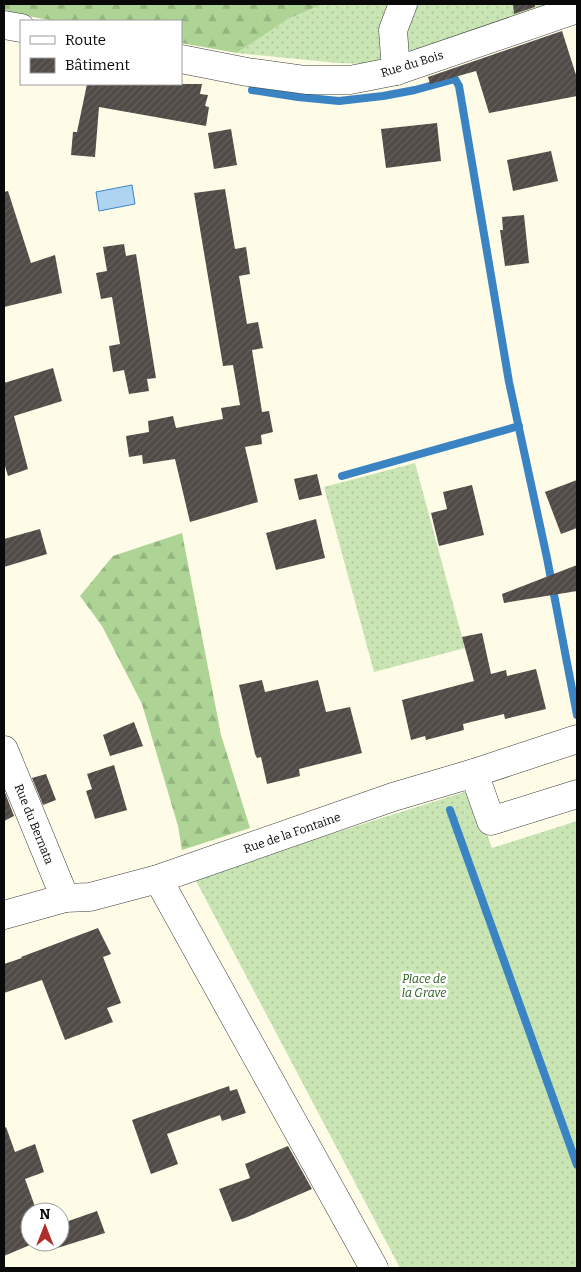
<svg xmlns="http://www.w3.org/2000/svg" width="581" height="1272" font-family="Bitter,serif">
	<defs>
		<pattern id="grass-dots" width="8" height="8" patternUnits="userSpaceOnUse" patternTransform="scale(1.25)"><rect width="8" height="8" fill="#cae5b4"/><path d="M2 2h.1M6 6h.1" fill="none" stroke="#acc399" stroke-width="1.8" stroke-linecap="round"/></pattern>
		<pattern id="forest-firs" width="22" height="20" patternUnits="userSpaceOnUse" patternTransform="scale(1.25)"><rect width="22" height="20" fill="#add495"/><path d="M5 1l3.5 6h-7zM16 11l3.5 6h-7z" fill="#94b57f"/></pattern>
		<pattern id="building-hatch" width="6" height="6" patternUnits="userSpaceOnUse" patternTransform="scale(1.25)"><rect width="6" height="6" fill="#514b47"/><path d="M-1 1l2-2M0 6l6-6M5 7l2-2" fill="none" stroke="#65605d"/></pattern>
	</defs>
	<rect width="100%" height="100%" fill="#fefbe7"/>
	<g fill="url(#grass-dots)">
		<path d="M323,4H574L440,50L368,64L338,63L237,53L288,19Z"/>
		<path d="M415,463L465,648L374,672L324,487Z"/>
		<path d="M471,790L492,848L577,821V1268H400L194,877Z"/>
	</g>
	<g fill="url(#forest-firs)">
		<path d="M4,4H323L288,19L237,53L181,43V21H56L4,12Z"/>
		<path d="M182,533L221,735L250,828L182,850L178,826L142,704L102,626L80,596L113,556Z"/>
	</g>
	<path fill="#afd4f1" stroke="#3b84c4" d="M132,185L135,204L99,211L96,192Z"/>
	<g fill="none" stroke-linecap="round" stroke-linejoin="round">
		<g stroke="#3b84c4" stroke-width="8">
			<path d="M252,90L298,97L339,101L383,96L415,90L455,79L459,86L509,382L547,558L577,715"/>
			<path d="M342,476L519,426"/>
			<path d="M450,810L577,1165"/>
		</g>
	</g>
	<g fill="url(#building-hatch)">
		<path d="M513,4H535V7L514,14Z"/>
		<path d="M562,31L577,78V96L489,113L476,71L430,84L428,77Z"/>
		<path d="M87,84H202L200,94L208,95L205,106L209,107L206,126L99,107L95,157L71,155L73,132H77Z"/>
		<path d="M437,123L441,161L386,168L381,129Z"/>
		<path d="M231,129L237,165L214,169L208,133Z"/>
		<path d="M551,151L558,181L513,191L507,160Z"/>
		<path d="M225,189L235,249L246,247L250,274L239,276L247,324L258,322L263,348L252,350L262,412L269,411L273,432L261,435L262,444L245,447L258,502L190,522L175,459L143,464L142,455L129,457L126,436L149,432L148,421L173,416L176,428L223,419L221,408L240,405L233,365L223,366L194,193Z"/>
		<path d="M8,191L31,263L55,255L62,293L4,307V192Z"/>
		<path d="M524,215L529,263L505,266L500,230H503L502,217Z"/>
		<path d="M124,244L126,256L136,254L156,378L147,379L149,391L129,394L124,370L113,372L109,346L120,344L112,297L101,299L96,273L107,271L103,247Z"/>
		<path d="M53,368L62,401L14,416L28,469L8,476L4,463V383Z"/>
		<path d="M317,474L322,495L299,500L294,479Z"/>
		<path d="M577,480V528L561,534L545,492Z"/>
		<path d="M472,485L484,535L439,546L431,513L447,509L443,492Z"/>
		<path d="M316,519L325,558L276,570L266,533Z"/>
		<path d="M40,529L47,554L4,567V539Z"/>
		<path d="M577,565V591L504,603L502,594Z"/>
		<path d="M482,633L491,674L506,670L507,676L536,669L546,709L505,719L504,714L463,724L464,730L426,740L425,736L411,740L402,700L474,681L462,637Z"/>
		<path d="M262,680L265,692L318,680L326,712L350,707L362,753L299,769L300,776L267,784L261,757L257,758L255,754L239,685Z"/>
		<path d="M134,722L143,746L110,756L103,735Z"/>
		<path d="M114,765L127,810L95,819L86,791L92,789L87,774Z"/>
		<path d="M46,774L56,800L43,805L32,778Z"/>
		<path d="M4,790L14,816L4,821Z"/>
		<path d="M98,928L111,954L103,957L121,1003L107,1008L113,1022L65,1040L42,980L4,993V964L22,958L21,957Z"/>
		<path d="M229,1086L230,1091L237,1089L246,1113L222,1121L220,1115L167,1134L178,1164L151,1174L132,1120Z"/>
		<path d="M6,1127L15,1152L35,1144L44,1172L25,1179L37,1212H30V1242H37L4,1256V1128Z"/>
		<path d="M288,1146L312,1189L245,1218L232,1222L219,1189L250,1178L245,1164Z"/>
		<path d="M97,1211L105,1233L51,1250L48,1242H60V1224Z"/>
	</g>
	<g fill="none" stroke-linecap="round" stroke-linejoin="round">
		<defs>
			<g id="minor">
				<path d="M4,25L21,28"/>
				<path d="M181,59L247,72L306,80H350L396,71L577,9"/>
				<path d="M396,71L393,30L403,4"/>
				<path d="M4,750L65,898"/>
				<path d="M474,773L491,821L577,794"/>
				<path d="M158,879L374,1268"/>
				<path d="M4,915L65,898L90,897L158,879L393,797L474,773L577,739"/>
			</g>
		</defs>
		<use href="#minor" stroke="#3c3c3c" stroke-width="29"/>
		<use href="#minor" stroke="#fff" stroke-width="28"/>
	</g>
	<g text-anchor="middle" stroke-width="5" stroke-linejoin="round" paint-order="stroke">
		<g font-size="12" fill="#090909" stroke="#fff">
			<text transform="translate(412 64) rotate(-17)" y="4">Rue du Bois</text>
			<text transform="translate(34 824) rotate(68)" y="4">Rue du Bernata</text>
			<text transform="translate(292 833) rotate(-19)" y="4">Rue de la Fontaine</text>
		</g>
		<g font-size="12" font-style="italic" fill="#285c1f" stroke="#fff">
			<text x="424" y="983">Place de<tspan x="424" dy="14">la Grave</tspan></text>
		</g>
	</g>
	<rect width="581" height="1272" fill="none" stroke="#090909" stroke-width="10"/>
	<rect x="20" y="20" width="162" height="65" fill="#ffffff" stroke="#9d9d9d"/>
	<rect x="30" y="36" width="25" height="8" fill="#ffffff" stroke="#9d9d9d"/>
	<text x="65" y="45" font-size="15" fill="#090909">Route</text>
	<rect x="30" y="58" width="25" height="15" fill="url(#building-hatch)" stroke="#9d9d9d"/>
	<text x="65" y="70" font-size="15" fill="#090909">Bâtiment</text>
	<g transform="translate(45 1227)"><circle r="24" fill="#ffffff" stroke="#9d9d9d"/>
	<path d="M0-4L9 19L0 12L-9 19Z" fill="#af2e2c"/>
	<text y="-8" font-size="14" font-weight="bold" text-anchor="middle" fill="#090909">N</text>
	</g>
</svg>
